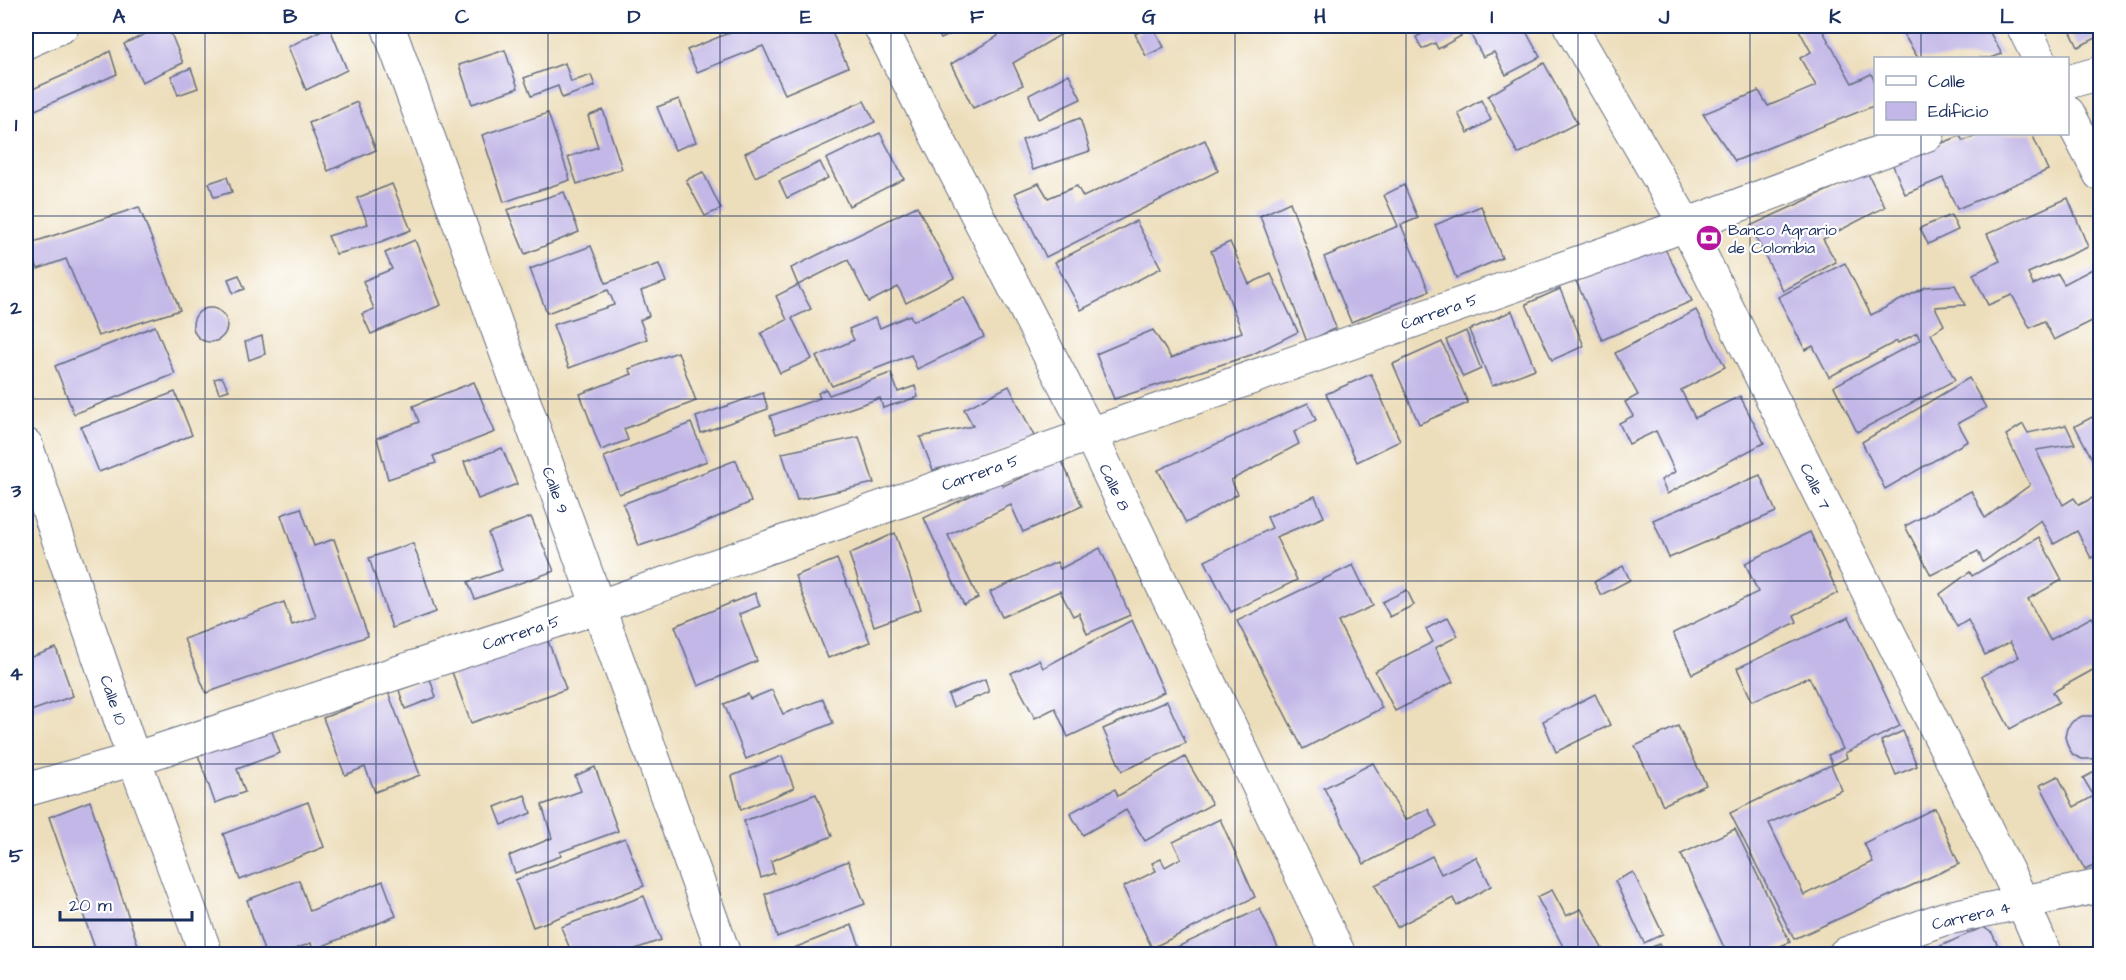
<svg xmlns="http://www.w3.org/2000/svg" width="2126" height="980" font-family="'Architects Daughter',sans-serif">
	<rect width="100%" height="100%" fill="#fff"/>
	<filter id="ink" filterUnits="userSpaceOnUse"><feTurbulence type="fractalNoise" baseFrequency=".0167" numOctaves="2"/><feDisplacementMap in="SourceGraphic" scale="12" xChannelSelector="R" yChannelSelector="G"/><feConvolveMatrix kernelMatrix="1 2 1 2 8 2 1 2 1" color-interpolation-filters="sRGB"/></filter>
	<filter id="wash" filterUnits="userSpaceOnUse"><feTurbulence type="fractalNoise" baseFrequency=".008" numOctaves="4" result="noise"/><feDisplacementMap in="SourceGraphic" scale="24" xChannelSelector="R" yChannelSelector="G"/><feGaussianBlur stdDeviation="1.35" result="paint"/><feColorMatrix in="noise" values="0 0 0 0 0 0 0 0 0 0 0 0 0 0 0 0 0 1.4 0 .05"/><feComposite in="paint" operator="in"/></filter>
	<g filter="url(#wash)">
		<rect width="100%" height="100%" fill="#eddebb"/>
		<g id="blocks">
			<g fill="#c2b7e7">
				<path d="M162,26H168L183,63L142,82L124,44Z"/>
				<path d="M329,26L347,70L306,90L288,47Z"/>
				<path d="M746,26H829L848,67L785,94L763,46L697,72L687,50Z"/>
				<path d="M934,26H968L941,39Z"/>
				<path d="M1002,26H1075L1013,63L1023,85L973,108L951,64L998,36L996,29Z"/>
				<path d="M1149,26H1152L1164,47L1146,56L1135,34Z"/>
				<path d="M1437,26H1455L1461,36L1438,49L1435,43L1422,49L1416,37Z"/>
				<path d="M1466,26H1523L1540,57L1506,75L1494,52L1483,57Z"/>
				<path d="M1803,26H1820L1852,83L1871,74L1876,84V105L1735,161L1703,114L1759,91L1768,106L1816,86L1800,58L1811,52L1798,28Z"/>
				<path d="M1927,26H1986L2002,54L1991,58H1918L1904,35Z"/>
				<path d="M2068,26H2100V36L2078,47Z"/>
				<path d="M505,50L518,88L472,104L459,65Z"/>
				<path d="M110,51L117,74L26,114V92L80,68Z"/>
				<path d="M565,63L571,82L591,75L595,86L562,98L558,86L531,96L524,78Z"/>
				<path d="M1544,63L1577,123L1518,154L1488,96Z"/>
				<path d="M191,68L198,88L178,95L171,76Z"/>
				<path d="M1069,74L1081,99L1038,119L1029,95Z"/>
				<path d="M679,99L696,142L675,150L657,107Z"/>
				<path d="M1481,100L1491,120L1468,133L1458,113Z"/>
				<path d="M864,101L875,122L755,177L745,153Z"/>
				<path d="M357,102L376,150L328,171L309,123Z"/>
				<path d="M603,110L622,169L577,184L568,157L598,147L588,116Z"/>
				<path d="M548,113L570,180L504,202L482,135Z"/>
				<path d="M1080,118L1090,151L1033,170L1022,140Z"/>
				<path d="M880,133L904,179L849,206L826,159Z"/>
				<path d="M1981,134H2032L2048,170L1957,209L1943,178L1905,194L1892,163L1960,136L1963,141Z"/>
				<path d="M1205,140L1218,171L1046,257L1015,193L1039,183L1048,198L1077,186L1083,197Z"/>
				<path d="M820,162L828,178L787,198L779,181Z"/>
				<path d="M703,172L721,209L705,216L686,180Z"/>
				<path d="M1867,172L1885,207L1823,239L1836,262L1783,291L1750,226Z"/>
				<path d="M227,177L232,192L214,197L209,183Z"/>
				<path d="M392,184L411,230L375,244L336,254L328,236L368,224L357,198Z"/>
				<path d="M1404,185L1418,218L1401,225L1429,291L1351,322L1324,257L1398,226L1384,195Z"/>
				<path d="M564,192L579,232L525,254L507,210Z"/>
				<path d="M2068,198L2088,247L2028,273L2033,285L2058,274L2064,284L2100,265V317L2054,340L2044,321L2030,328L2012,295L1988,305L1973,274L2000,261L1987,234Z"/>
				<path d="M1290,202L1336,328L1307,342L1260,216Z"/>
				<path d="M917,206L954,278L906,303L898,287L869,302L848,260L798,285L791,268Z"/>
				<path d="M1481,206L1502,258L1456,278L1435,225Z"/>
				<path d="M139,207L180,310L98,336L66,259L38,269L28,244Z"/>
				<path d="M1951,215L1958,230L1928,244L1920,228Z"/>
				<path d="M1136,221L1161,268L1081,310L1055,262Z"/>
				<path d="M415,240L441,305L371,334L362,314L374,309L363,281L392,269L385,253Z"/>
				<path d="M1230,242L1249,284L1271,274L1298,332L1251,355L1114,399L1096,354L1153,330L1171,358L1242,332L1211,251Z"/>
				<path d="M1662,243L1692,301L1602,340L1576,281Z"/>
				<path d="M591,246L606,283L659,264L666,282L641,291L649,316L640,320L647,339L569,368L553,325L614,305L613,301L608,290L547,313L530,269Z"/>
				<path d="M1845,263L1871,315L1926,287L1955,285L1965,305L1935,307L1944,325L1931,334L1955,380L1857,432L1834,386L1920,340L1917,333L1898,343L1897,341L1829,377L1813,346L1805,350L1778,297Z"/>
				<path d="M239,275L245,289L233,293L228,279Z"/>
				<path d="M798,285L811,309L792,318L812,359L780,373L761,333L787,320L776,296Z"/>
				<path d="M1560,289L1584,346L1552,360L1526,304Z"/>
				<path d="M964,297L984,337L917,369L911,355L832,386L816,357L854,340L849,329L875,318L880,328L910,315L913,321Z"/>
				<circle cx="210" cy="325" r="17"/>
				<path d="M1696,310L1725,367L1681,390L1695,418L1740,396L1764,443L1667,494L1661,480L1675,472L1656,431L1629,444L1619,423L1633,416L1625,402L1638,395L1615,353Z"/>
				<path d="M1512,311L1535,369L1492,386L1469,330Z"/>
				<path d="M155,326L175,374L74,414L55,366Z"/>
				<path d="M1466,331L1481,369L1463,377L1446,340Z"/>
				<path d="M262,336L265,354L249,360L245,342Z"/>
				<path d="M1442,342L1468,403L1419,424L1393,364Z"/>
				<path d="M678,352L696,401L624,429L628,440L601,450L580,394L632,374L629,369Z"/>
				<path d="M891,373L898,392L915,386L918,397L883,408L880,398L776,434L770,416L820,398L818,393L826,389L829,395Z"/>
				<path d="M1371,374L1400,441L1357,462L1326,394Z"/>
				<path d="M222,377L229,390L219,393L214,379Z"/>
				<path d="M1969,378L1986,408L1958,423L1968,441L1885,489L1862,442Z"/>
				<path d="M474,382L495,432L433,456L436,463L388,479L377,438L419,422L413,406Z"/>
				<path d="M1009,386L1034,436L988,457L933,470L920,437L973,426L964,409Z"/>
				<path d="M175,392L192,435L99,472L81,427Z"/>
				<path d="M763,393L768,409L701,433L696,417Z"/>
				<path d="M1308,403L1316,420L1294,432L1299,444L1231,480L1238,494L1186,523L1158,470Z"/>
				<path d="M2100,413V474L2075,426Z"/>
				<path d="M691,423L707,461L619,494L604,457Z"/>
				<path d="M2023,424L2028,433L2066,425L2075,444L2036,450L2063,505L2074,498L2079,505L2100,494V553L2091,558L2077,531L2054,544L2041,520L1983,562L1978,551L1931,575L1905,526L1971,491L1985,518L2030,485L2006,435Z"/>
				<path d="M859,437L874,483L797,500L782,453Z"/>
				<path d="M502,448L517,484L478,499L464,462Z"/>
				<path d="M1061,459L1082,506L1023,532L1011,505L948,535L978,598L964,605L924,518L1001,481L1003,486Z"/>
				<path d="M736,460L751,502L690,529L639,546L623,504Z"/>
				<path d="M1760,475L1776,512L1669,558L1653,520Z"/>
				<path d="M1315,496L1324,517L1276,537L1297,580L1231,612L1205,561L1272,528L1267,517Z"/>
				<path d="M301,508L314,546L334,539L368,636L206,693L184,639L284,602L292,625L316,617L281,515Z"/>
				<path d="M531,517L554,571L475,599L468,582L502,570L488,533Z"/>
				<path d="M1810,532L1838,593L1794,615L1797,622L1692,674L1673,633L1758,592L1745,563Z"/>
				<path d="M895,533L921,609L874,626L849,554Z"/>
				<path d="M2039,537L2062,580L2028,599L2050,640L2092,617L2100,633V666L2053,692L2059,702L2010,729L1982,676L2019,657L2010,642L1985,655L1968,620L1957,627L1940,594L1970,572L1972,576Z"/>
				<path d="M413,543L436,612L392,628L369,558Z"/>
				<path d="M1100,548L1130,615L1087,634L1079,613L1073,616L1060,591L1002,617L990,592L1057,562L1060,569Z"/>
				<path d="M837,559L870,642L828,658L795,576Z"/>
				<path d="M1353,565L1373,606L1338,622L1382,708L1303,749L1237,621Z"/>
				<path d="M1623,566L1630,580L1601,595L1594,582Z"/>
				<path d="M1407,590L1414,605L1390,617L1382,602Z"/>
				<path d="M755,593L760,606L739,614L757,661L698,686L675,626Z"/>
				<path d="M1448,617L1458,636L1435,648L1453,682L1395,711L1375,671L1433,642L1426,629Z"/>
				<path d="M1849,617L1900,726L1845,753L1847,758L1833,765L1828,755L1843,749L1809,677L1752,701L1737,668Z"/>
				<path d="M1132,620L1164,692L1068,737L1055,708L1035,718L1011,673L1039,660L1043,668Z"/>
				<path d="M547,638L566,689L471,723L452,672Z"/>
				<path d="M56,648L73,696L28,712L26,708V659Z"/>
				<path d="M430,679L436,697L405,709L399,690Z"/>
				<path d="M985,679L989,692L953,707L948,695Z"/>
				<path d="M772,690L783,714L823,699L833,723L746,759L724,704L748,694L750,699Z"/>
				<path d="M388,692L420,775L375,792L365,767L345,775L323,718Z"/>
				<path d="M1595,694L1610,725L1556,752L1543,721Z"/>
				<path d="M1167,701L1186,743L1122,771L1103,729Z"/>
				<path d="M2082,716H2092L2100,720V755L2092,759H2082L2073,755L2068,747L2065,737L2067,728L2073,721Z"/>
				<path d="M270,726L280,753L237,769L245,792L215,803L197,752Z"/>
				<path d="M1678,726L1706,785L1663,805L1635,746Z"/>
				<path d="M1903,731L1917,766L1896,775L1881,741Z"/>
				<path d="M782,756L794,788L741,810L732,776Z"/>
				<path d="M1185,757L1212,804L1145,841L1126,810L1083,835L1070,813L1115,789L1118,796Z"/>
				<path d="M1373,763L1405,820L1428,809L1437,826L1364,864L1324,788Z"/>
				<path d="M1831,765L1842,790L1769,823L1804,895L1873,862L1864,843L1935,808L1959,864L1794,939L1730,813Z"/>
				<path d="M595,767L618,831L560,852L561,856L515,873L509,856L552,838L542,805L581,791L575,776Z"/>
				<path d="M2100,769V863L2085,870L2040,785L2058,776L2074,807L2094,796L2083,778Z"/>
				<path d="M816,794L832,836L771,861L774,873L761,878L744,821Z"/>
				<path d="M525,795L531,813L502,825L495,807Z"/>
				<path d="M90,801L141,954H97L49,817Z"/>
				<path d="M308,802L324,847L240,880L223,834Z"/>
				<path d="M1220,819L1255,897L1152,948L1123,887L1156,871L1152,863L1161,859L1165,867L1181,858L1173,842Z"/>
				<path d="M1735,829L1790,942L1762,954H1727L1681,854Z"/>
				<path d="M625,838L644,886L533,927L515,880Z"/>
				<path d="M1432,856L1441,874L1476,857L1491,886L1457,906L1453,898L1397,927L1375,885Z"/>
				<path d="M848,861L865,904L777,937L765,894Z"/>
				<path d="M1633,872L1663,934L1644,943L1615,881Z"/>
				<path d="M299,880L310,911L383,881L396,916L313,950L311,943L283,954H265L247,900Z"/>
				<path d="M1552,890L1566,916L1581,909L1605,954H1567L1537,897Z"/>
				<path d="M644,896L661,940L621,954H572L561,927Z"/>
				<path d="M1260,909L1281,954H1167L1166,952Z"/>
				<path d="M852,925L863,954H779Z"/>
				<path d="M1983,927L1992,933L2002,954H1923Z"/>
				<path d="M1659,944L1664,954H1636Z"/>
			</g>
		</g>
	</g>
	<g filter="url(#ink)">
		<use href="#blocks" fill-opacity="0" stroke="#646c7f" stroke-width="1.5"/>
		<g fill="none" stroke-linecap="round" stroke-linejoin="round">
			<defs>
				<g id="minor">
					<path d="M388,26L724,954"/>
					<path d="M880,26L1090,434L1339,954"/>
					<path d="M1570,26L1686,225L2023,903L2045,954"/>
					<path d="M2023,26L2039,58"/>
					<path d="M26,42L62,26"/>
					<path d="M2068,82L2100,73"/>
					<path d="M2068,113L2100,174"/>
					<path d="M26,445L134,759L206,954"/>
					<path d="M26,790L134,759L598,607L1686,225L1928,134"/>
					<path d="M1845,954L1943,919L2100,886"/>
				</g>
			</defs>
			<use href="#minor" stroke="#646c7f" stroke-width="35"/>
			<use href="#minor" stroke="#fff" stroke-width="33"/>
		</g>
	</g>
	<path fill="none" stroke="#1b2f5e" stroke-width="1.5" stroke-opacity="0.55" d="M205,26V954M376,26V954M548,26V954M720,26V954M891,26V954M1063,26V954M1235,26V954M1406,26V954M1578,26V954M1750,26V954M1921,26V58M1921,134V954M26,216H2100M26,399H2100M26,581H2100M26,764H2100"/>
	<defs>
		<symbol id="bank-disc" viewBox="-11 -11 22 22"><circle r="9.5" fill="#b5179e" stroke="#fff"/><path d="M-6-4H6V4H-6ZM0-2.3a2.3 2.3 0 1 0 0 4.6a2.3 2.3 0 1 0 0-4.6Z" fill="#fff"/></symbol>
	</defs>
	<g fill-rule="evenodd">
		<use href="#bank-disc" x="1694" y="223" width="30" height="30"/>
	</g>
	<g text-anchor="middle" stroke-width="4.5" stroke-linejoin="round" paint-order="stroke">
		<g font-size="16" fill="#1b2f5e" stroke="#fff" text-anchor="start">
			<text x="1728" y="235">Banco Agrario<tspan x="1728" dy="18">de Colombia</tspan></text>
		</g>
		<g font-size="16" fill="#1b2f5e" stroke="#fff">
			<text transform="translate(1439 311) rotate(-19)" y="6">Carrera 5</text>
			<text transform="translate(980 472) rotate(-19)" y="6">Carrera 5</text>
			<text transform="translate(1816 486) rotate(64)" y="6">Calle 7</text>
			<text transform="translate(1115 487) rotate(64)" y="6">Calle 8</text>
			<text transform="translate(556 490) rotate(70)" y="6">Calle 9</text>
			<text transform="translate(521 632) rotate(-18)" y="6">Carrera 5</text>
			<text transform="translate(114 700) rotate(71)" y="6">Calle 10</text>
			<text transform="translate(1971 915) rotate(-13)" y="6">Carrera 4</text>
		</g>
	</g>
	<rect width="2126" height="980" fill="none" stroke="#fff" stroke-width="66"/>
	<rect x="1874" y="57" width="195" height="78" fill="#ffffff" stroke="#a4acbf" stroke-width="1.5"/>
	<rect x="1886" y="76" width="30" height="9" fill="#ffffff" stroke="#a4acbf" stroke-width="1.5"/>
	<text x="1928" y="87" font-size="18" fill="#1b2f5e">Calle</text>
	<rect x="1886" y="102" width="30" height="18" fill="#c2b7e7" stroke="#a4acbf" stroke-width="1.5"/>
	<text x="1928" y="117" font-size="18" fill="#1b2f5e">Edificio</text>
	<path d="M60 911v9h132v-9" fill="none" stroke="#1b2f5e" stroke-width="3"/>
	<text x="69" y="911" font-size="18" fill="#1b2f5e" stroke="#ffffff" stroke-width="4.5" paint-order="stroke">20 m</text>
	<rect x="33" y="33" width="2060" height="914" fill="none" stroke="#1b2f5e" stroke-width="2"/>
	<g font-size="20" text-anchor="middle" font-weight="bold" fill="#1b2f5e">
		<text x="119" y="23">A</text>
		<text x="290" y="23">B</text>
		<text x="462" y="23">C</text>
		<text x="634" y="23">D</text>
		<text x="806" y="23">E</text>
		<text x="977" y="23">F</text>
		<text x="1149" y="23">G</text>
		<text x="1320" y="23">H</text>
		<text x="1492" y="23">I</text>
		<text x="1664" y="23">J</text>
		<text x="1835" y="23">K</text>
		<text x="2007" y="23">L</text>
		<text x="16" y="131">1</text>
		<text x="16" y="314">2</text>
		<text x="16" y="497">3</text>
		<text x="16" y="680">4</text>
		<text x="16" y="862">5</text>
	</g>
</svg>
